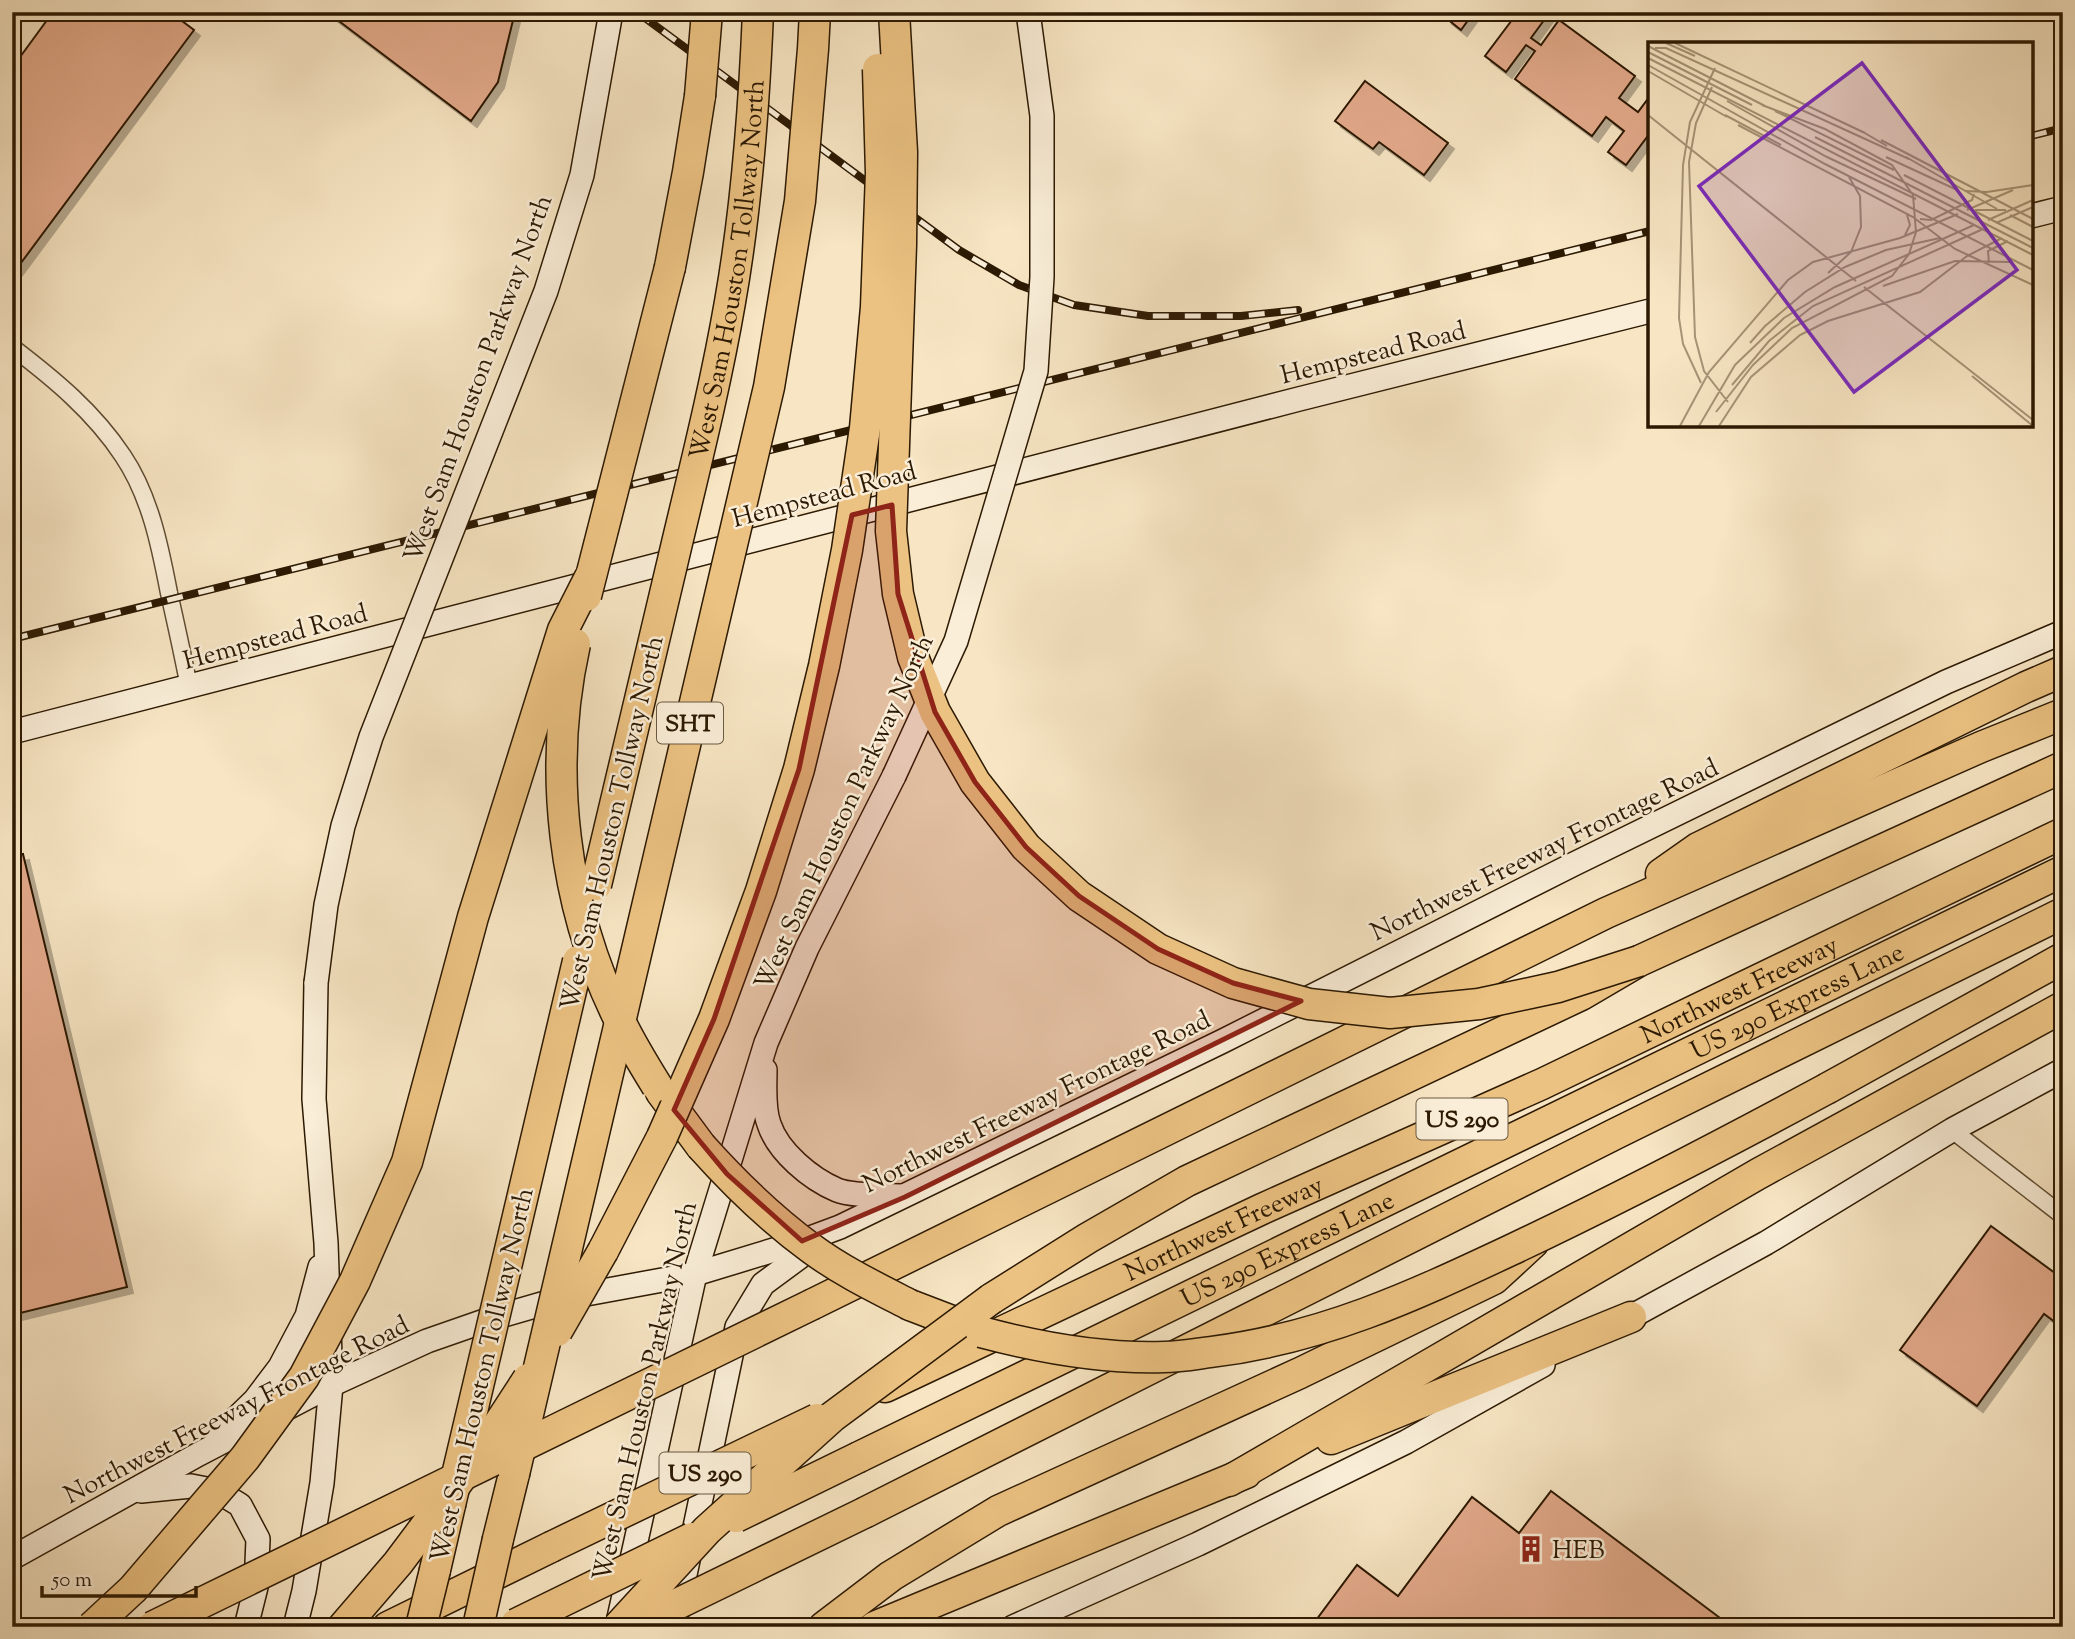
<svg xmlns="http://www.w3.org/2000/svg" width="2075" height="1639" font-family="'Sorts Mill Goudy',serif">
	<defs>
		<filter id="shadow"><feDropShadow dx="6" dy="6" stdDeviation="0" flood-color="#0004"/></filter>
	</defs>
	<rect width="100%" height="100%" fill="#f7e5c3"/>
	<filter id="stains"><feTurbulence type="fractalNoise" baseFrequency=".00286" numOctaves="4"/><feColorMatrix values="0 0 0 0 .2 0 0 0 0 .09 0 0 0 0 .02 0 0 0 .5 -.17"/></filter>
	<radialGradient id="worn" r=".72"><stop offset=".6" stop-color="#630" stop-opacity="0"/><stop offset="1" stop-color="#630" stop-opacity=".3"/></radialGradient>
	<g fill="#e3aa8b" stroke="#2c1902" stroke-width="2" filter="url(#shadow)">
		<path d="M53,12H170L194,30L12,275V68Z"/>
		<path d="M327,12H515L498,82L471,121Z"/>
		<path d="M1450,12H1474L1461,30L1446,18Z"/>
		<path d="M1518,12H1550L1531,38L1541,45L1559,20L1635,76L1619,98L1638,112L1650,96V133L1626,165L1608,152L1624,131L1606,117L1592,136L1515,79L1535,51L1526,45L1506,72L1485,56Z"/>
		<path d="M1365,81L1448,143L1424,175L1379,142L1373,149L1335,121Z"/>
		<path d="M23,854L127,1287L12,1315V856Z"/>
		<path d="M1991,1226L2063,1279V1328L2044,1314L1977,1406L1900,1350Z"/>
		<path d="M1551,1491L1732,1627H1311L1357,1565L1398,1596L1472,1497L1519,1533Z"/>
	</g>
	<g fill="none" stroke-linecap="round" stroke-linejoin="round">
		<defs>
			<g id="minor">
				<path d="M12,347C54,379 94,412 123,456C150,496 160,546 169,593C176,624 183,656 189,687"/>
				<path d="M1952,1130L2063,1216"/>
			</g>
			<g id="secondary">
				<path d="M2031,216L2063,208"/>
				<path d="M12,732L1299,399L1650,311"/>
				<path d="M765,1070C765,1086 763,1108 769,1124C778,1152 811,1179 837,1190C851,1196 886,1195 902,1196"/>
				<path d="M1616,1325L1766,1243L1952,1130L2063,1070"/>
				<path d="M219,1435L255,1400L280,1367L307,1316L320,1267"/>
				<path d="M141,1491L191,1486L217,1491L240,1505L258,1539L256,1587L246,1627"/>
				<path d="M12,1558L199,1454L331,1385L427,1341L493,1318L559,1299L695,1274L797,1243L840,1227L1223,1041L1574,864L1946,682L2063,632"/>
				<path d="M295,1627L304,1591L322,1483L331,1385L326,1243L314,1099L316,983"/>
				<path d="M617,1627L695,1274L766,1043L807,948L894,776"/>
				<path d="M674,1627L737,1327L763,1284L820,1242"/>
				<path d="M1013,1627L1198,1544L1406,1442L1543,1365"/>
			</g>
			<g id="motorway">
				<path d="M670,267L688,172L700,96"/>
				<path d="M1661,874L1698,848L2026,687L2063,671"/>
				<path d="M1828,1088L2063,958"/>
				<path d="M661,1092L701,1146"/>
				<path d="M603,1251L662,1137"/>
				<path d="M991,1299L1088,1238L1187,1181L1581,995L1639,961L2063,767"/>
				<path d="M813,1304L1606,913L1981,747L2063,714"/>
				<path d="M910,1305L978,1331"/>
				<path id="s1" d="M885,1387L1262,1209L1542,1084L2063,833"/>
				<path d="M1331,1439L1631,1317"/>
				<path id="s2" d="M859,1457L2063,871"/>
				<path d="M1229,1481L1758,1174L2063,1007"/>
				<path d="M866,1512L1615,1134L2063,913"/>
				<path d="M498,1539L514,1474"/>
				<path d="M435,1570L450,1505"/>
				<path d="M343,1627L398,1563L422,1531"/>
				<path d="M388,1627L551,1547"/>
				<path d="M824,1627L891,1576L998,1511L1300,1373L1494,1279L1533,1243"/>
				<path d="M874,1627L1246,1473"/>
			</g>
		</defs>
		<use href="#minor" stroke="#5f4c32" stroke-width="19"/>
		<use href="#secondary" stroke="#2c1902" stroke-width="26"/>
		<use href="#motorway" stroke="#2c1902" stroke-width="33"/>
		<use href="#minor" stroke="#faeed8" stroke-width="16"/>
		<use href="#secondary" stroke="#faeed8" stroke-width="23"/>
		<use href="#motorway" stroke="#ecc282" stroke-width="30"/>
		<defs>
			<g id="rail">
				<path d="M637,12L959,250L1019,285L1074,305L1148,316H1241L1298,310"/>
				<path d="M2031,136L2063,128"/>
				<path d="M12,639L1650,231"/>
			</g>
		</defs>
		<use href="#rail" stroke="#2c1902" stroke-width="8"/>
		<use href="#rail" stroke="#faeed8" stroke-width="5" stroke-dasharray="16" stroke-linecap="butt"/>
		<defs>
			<g id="secondary-bridge">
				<path d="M894,776L956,641L1036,371L1042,277V116L1028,12"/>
				<path d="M316,983L326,905L343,826L371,737L546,291L582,175L611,12"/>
			</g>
			<g id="motorway-bridge">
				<path d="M894,12L902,152L901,245L891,531L898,594L913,657L935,712L975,782L1026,847L1079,896L1158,949L1233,983L1309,1004L1390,1013L1479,1004L1558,987L1639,961"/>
				<path d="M700,96L707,12"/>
				<path d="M586,596L670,267"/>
				<path d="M575,644C547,769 563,907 620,1021C631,1044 644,1065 657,1086"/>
				<path id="s3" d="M596,885C622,777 647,668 673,560C693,475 715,389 730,302C747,206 754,109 758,12"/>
				<path d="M662,1137L714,1019L761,891L799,769L824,666L847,550L865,428L876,307L881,173L878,69"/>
				<path d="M701,1146C735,1184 771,1219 812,1249C842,1271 877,1288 910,1305"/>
				<path d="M557,1331L603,1251"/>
				<path d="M981,1332C1041,1348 1101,1359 1164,1357C1180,1357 1196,1354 1211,1352C1323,1338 1411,1297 1511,1250C1619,1199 1724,1144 1828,1088"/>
				<path d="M514,1474L769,387L800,201L813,49L815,12"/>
				<path d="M450,1505L578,961"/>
				<path d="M736,1517L859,1457"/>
				<path d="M422,1531L489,1439L528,1379"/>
				<path d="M551,1547L817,1419"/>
				<path d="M516,1624L692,1538"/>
				<path d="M92,1627L133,1589L245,1458L304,1377L355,1281L407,1162L473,917L563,630L590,577"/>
				<path d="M152,1627L813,1304"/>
				<path d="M421,1627L435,1570"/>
				<path d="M478,1627L498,1539"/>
				<path d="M618,1627L707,1530L832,1417L991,1299"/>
				<path d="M630,1627L866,1512"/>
			</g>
		</defs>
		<use href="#secondary-bridge" stroke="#2c1902" stroke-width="26" stroke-linecap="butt"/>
		<use href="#motorway-bridge" stroke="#2c1902" stroke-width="33" stroke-linecap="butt"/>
		<use href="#secondary-bridge" stroke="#faeed8" stroke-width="23"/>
		<use href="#motorway-bridge" stroke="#ecc282" stroke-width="30"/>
	</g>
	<path fill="#8f2418" fill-opacity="0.2" stroke="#8f2418" stroke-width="5" stroke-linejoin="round" d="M892,505L898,594L935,712L975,782L1026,847L1079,896L1158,949L1233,983L1301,1001L905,1197L802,1241L727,1174L674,1110L714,1019L799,769L852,515Z"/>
	<defs>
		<symbol id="building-bare" viewBox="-9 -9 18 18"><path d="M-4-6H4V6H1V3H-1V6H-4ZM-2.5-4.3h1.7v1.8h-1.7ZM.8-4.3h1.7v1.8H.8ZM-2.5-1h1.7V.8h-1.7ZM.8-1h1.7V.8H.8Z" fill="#8f2418" stroke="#faeed8" stroke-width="2.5" paint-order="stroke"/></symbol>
	</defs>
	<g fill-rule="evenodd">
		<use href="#building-bare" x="1512" y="1530" width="38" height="38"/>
	</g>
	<g text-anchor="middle" stroke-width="5" stroke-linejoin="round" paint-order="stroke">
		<g fill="#faeed8" stroke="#6a5942" stroke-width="2">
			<rect x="657" y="702.5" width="66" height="41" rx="5"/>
			<rect x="1416.5" y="1098.5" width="91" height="41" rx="5"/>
			<rect x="659.5" y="1452.5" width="91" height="41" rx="5"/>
		</g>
		<g font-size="24" font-weight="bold" fill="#2c1902">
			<text x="690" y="731">SHT</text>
			<text x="1462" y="1127">US 290</text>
			<text x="705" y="1481">US 290</text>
		</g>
		<g font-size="26" fill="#2c1902" stroke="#faeed8">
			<text dy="9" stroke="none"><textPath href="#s3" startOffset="630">West Sam Houston Tollway North</textPath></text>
			<text transform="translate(1373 352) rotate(-14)" y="9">Hempstead Road</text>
			<text transform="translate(477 378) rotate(-70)" y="9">West Sam Houston Parkway North</text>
			<text transform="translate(824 494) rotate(-15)" y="9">Hempstead Road</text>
			<text transform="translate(275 636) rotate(-15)" y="9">Hempstead Road</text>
			<text transform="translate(843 812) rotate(-65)" y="9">West Sam Houston Parkway North</text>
			<text transform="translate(611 823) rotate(-77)" y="9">West Sam Houston Tollway North</text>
			<text transform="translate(1544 849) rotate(-26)" y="9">Northwest Freeway Frontage Road</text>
			<text dy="9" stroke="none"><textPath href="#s1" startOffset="942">Northwest Freeway</textPath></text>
			<text dy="9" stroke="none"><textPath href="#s2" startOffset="1043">US 290 Express Lane</textPath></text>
			<text transform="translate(1036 1101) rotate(-26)" y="9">Northwest Freeway Frontage Road</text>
			<text dy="9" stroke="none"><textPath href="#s1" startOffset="374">Northwest Freeway</textPath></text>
			<text dy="9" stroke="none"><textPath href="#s2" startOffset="476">US 290 Express Lane</textPath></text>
			<text transform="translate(481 1375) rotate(-77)" y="9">West Sam Houston Tollway North</text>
			<text transform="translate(644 1391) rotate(-77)" y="9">West Sam Houston Parkway North</text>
			<text transform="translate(236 1409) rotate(-27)" y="9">Northwest Freeway Frontage Road</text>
		</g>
		<g font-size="26" fill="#2c1902" stroke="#faeed8" text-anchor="start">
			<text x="1552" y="1558">HEB</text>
		</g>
	</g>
	<g transform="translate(1648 42)">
		<rect width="385" height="385" fill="#f7e5c3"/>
		<path fill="none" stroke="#a69376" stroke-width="2" d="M18,1L47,14M27,1L217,91M0,4L117,64M7,6H18L261,117M0,10L104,63M0,16L385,213M0,23L177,122L385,228M0,29L79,75M64,45L48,81L41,120L47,295L56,329L80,360M79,59L179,115L268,157M127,69L246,128M0,73L208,239M77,73L133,103M90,83L265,175L307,207L385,243M215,90L239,104M167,95L385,206M233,98L385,177M238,115L307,147M258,115L349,167M256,133L385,199M318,149L339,150L385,143M319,168L365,148M327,168H358M362,173L385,185M272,177L283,178L324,158L326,152M340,178L385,158M348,181L385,165M257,193L262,183L259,173M341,221L340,209L360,199M180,231L203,210L213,185L212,154L201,135M235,244L307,219L363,220M216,245L385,378M116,285L157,250L197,225L238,208L292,196M102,301L118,283M324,334L385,384M53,341L35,302L31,276L35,123L42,80L67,26M84,343L121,299L165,264L335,187M68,370L105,323L144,286L244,234L261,212L268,190L265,153L244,123L177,87L114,63M32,384L61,330L140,238L165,220L252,196L310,172M51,384L87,323L136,276L187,245L326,183M71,384L103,335L152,293L180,279L272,250L319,214L354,196"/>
		<path fill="#7b2cbf" fill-opacity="0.15" stroke="#7b2cbf" stroke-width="3.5" d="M214,21L369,228L206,350L51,144Z"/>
		<rect width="385" height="385" fill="none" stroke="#2c1902" stroke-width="3.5"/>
	</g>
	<rect width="2075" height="1639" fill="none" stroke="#f7e5c3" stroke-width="42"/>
	<rect x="14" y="14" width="2047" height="1611" fill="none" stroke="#2c1902" stroke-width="3.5"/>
	<rect x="21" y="21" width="2033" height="1597" fill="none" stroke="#2c1902" stroke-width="2"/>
	<path d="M42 1586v10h154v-10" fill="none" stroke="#2c1902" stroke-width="3.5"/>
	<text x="52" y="1586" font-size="21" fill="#2c1902" stroke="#faeed8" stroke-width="5" paint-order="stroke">50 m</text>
	<rect width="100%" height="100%" filter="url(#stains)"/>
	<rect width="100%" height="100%" fill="url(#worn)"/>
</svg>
